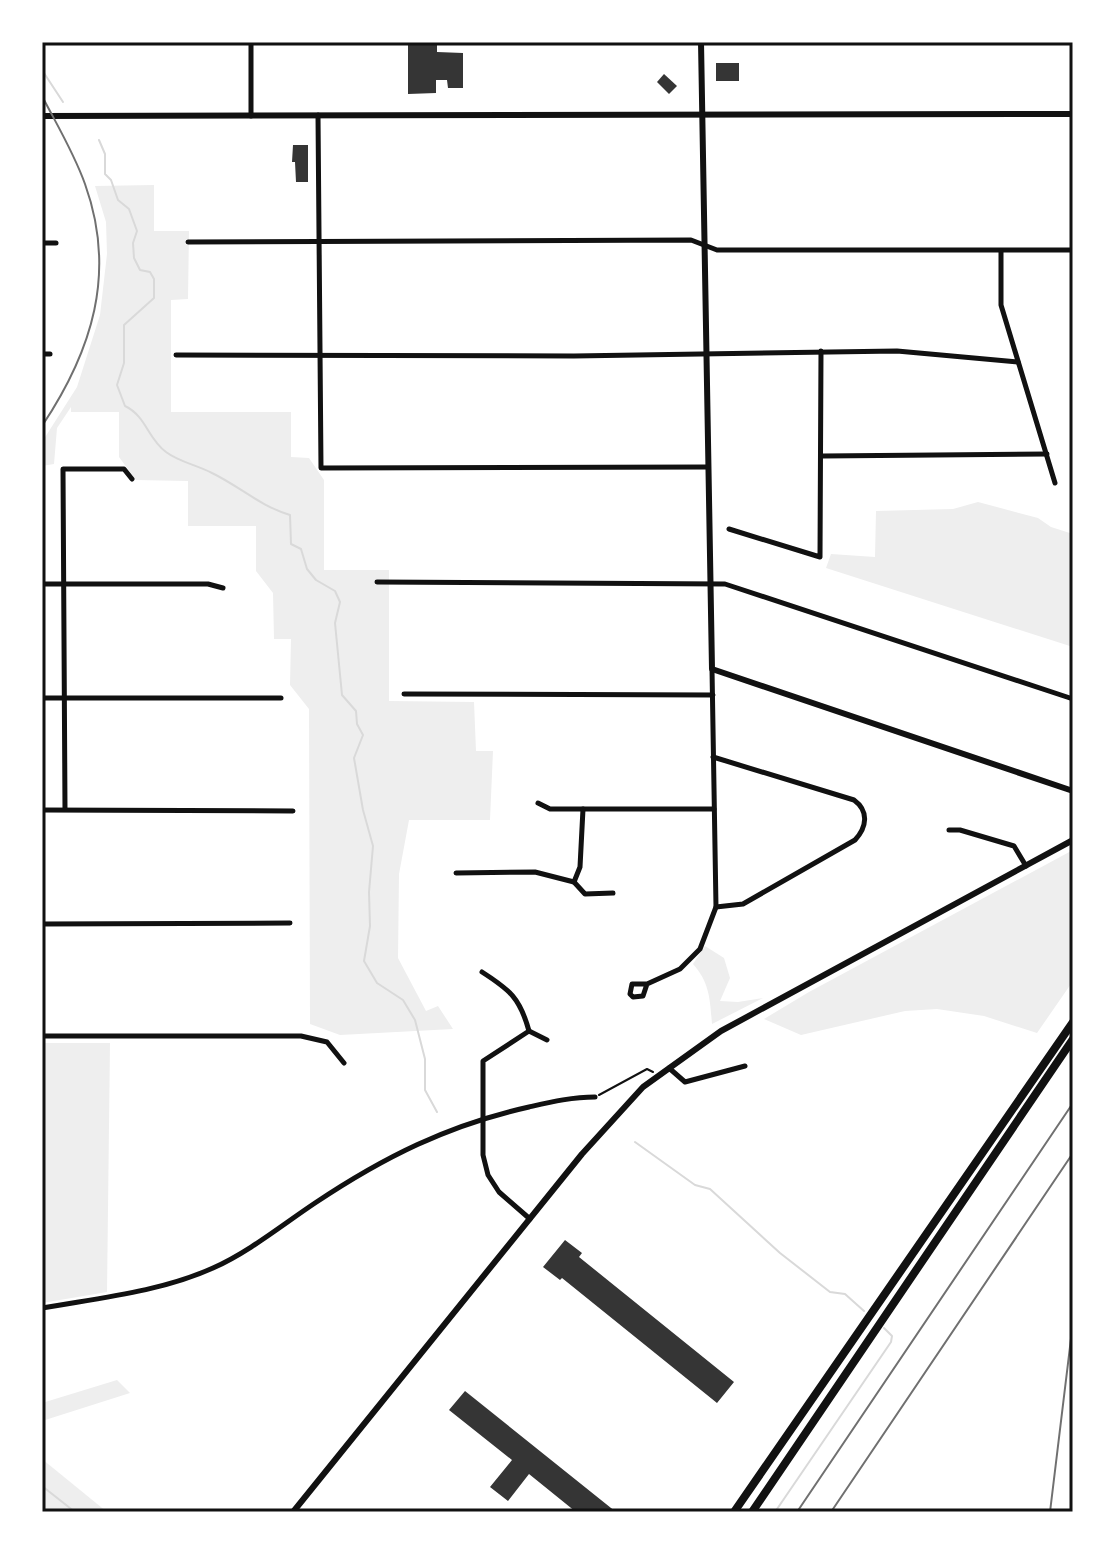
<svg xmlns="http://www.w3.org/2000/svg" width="1115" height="1554" font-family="Roboto,sans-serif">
	<rect width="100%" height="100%" fill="#fff"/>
	<g fill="#eee">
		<path d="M154,185V231H189L188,299L171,300V412H291V457L309,458L324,480V570H389V701L474,702L476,751H493L490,820H409L399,874L398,958L426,1011L438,1006L453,1029L340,1035L310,1024L309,709L290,685L291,639H274L273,593L256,571V526H188V481L136,480L119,457V412H71V407L57,428L54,464L42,466V442L77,387L100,315L107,254L106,222L95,186Z"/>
		<path d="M978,502L1038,518L1051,527L1073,534V647L826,568L831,554L875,557L876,511L953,509Z"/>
		<path d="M1073,850V981L1037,1033L984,1016L937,1009L905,1011L801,1035L764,1019L809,992Z"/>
		<path d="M705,946L724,958L730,978L720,1001L738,1002L763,998L712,1024C710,1000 710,983 693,964Z"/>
		<path d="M42,1043H110L107,1292L42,1303Z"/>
		<path d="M117,1380L130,1393L42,1421V1403Z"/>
		<path d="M42,1459L107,1512H44L42,1510Z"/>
	</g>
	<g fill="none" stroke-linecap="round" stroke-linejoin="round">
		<g stroke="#d9d9d9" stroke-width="2">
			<path d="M42,70L63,102"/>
			<path d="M99,140L105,154V174L111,180L118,200L129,209L137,231L133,243L134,258L140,270L150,272L154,279V298L124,325V363L117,385L125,406C146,416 148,439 166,452C179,462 197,465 212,473C239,486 260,506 290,515L291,544L301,549L307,569L316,580L335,591L340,602L335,623L342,695L356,711L357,724L363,735L354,758L363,810L373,846L369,892L370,926L364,961L377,983L403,1000L415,1020L425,1059V1090L437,1112"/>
			<path d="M635,1142L695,1185L710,1189L780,1253L830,1292L845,1294L864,1311"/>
			<path d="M42,1486L75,1512"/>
			<path d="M775,1512L891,1342L892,1336L884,1328"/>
		</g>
	</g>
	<g fill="#353535">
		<path d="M408,42H437V52L463,53V88H448L447,80H436V93L408,94Z"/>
		<rect x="716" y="63" width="23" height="18"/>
		<path d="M664,74L677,86L669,94L657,82Z"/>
		<path d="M293,145H308V182H296L295,162H292Z"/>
		<path d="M565,1240L582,1253L579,1257L734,1382L717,1403L562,1278L560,1280L543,1267Z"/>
		<path d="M465,1391L616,1512H576L529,1474L508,1501L490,1487L512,1460L449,1410Z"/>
	</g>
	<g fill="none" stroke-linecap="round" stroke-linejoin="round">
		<path stroke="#111" stroke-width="2" d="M599,1095L647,1069L653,1072"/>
		<g stroke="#111" stroke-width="5">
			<path d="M318,115L321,468L707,467"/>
			<path d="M251,116V42"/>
			<path d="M188,242L691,240L717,250H1073"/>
			<path d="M42,243H56"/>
			<path d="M1001,251V305L1055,483"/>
			<path d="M42,354H50"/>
			<path d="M176,355L574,356L897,351L1018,362"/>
			<path d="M823,456L1047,454"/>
			<path d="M729,529L820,557L821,351"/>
			<path d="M377,582L725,584L1073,699"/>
			<path d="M42,584H208L223,588"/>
			<path d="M404,694L713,695"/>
			<path d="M42,698H281"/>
			<path d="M713,757L854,800C869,811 867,827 855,840L743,904L716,907"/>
			<path d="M538,803L550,809H714"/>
			<path d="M65,809L63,469H124L132,479"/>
			<path d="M583,809L580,867L574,882L585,894L613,893"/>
			<path d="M42,810L293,811"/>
			<path d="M949,830H960L1014,846L1026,866"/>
			<path d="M456,873L535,872L574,882"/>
			<path d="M42,924L290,923"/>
			<path d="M482,972C510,990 520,998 529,1031L483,1061V1155L488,1175L499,1192L530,1219"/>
			<path d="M647,984L643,996L633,997L630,994L632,984H647L680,969L700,949L716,907L712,669"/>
			<path d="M529,1031L547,1040"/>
			<path d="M42,1036H301L327,1042L344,1063"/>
			<path d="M669,1068L685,1082L745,1066"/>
			<path d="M42,1308C99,1298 160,1292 213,1268C249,1252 282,1225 315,1203C384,1157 448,1125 529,1107C551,1102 572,1097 595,1097"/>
		</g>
		<g stroke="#111" stroke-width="6">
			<path d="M701,42L712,669L1073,791"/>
			<path d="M42,116L1073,114"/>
			<path d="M293,1512L582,1154L643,1087L721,1031L1073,840"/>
		</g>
		<g stroke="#111" stroke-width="8">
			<path d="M734,1512L1073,1022"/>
			<path d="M752,1512L1073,1039"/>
		</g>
		<g stroke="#707070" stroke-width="2">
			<path d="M42,96C57,125 74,153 85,184C117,273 92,351 42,426"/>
			<path d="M797,1512L1073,1103"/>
			<path d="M831,1512L1073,1153"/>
			<path d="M1050,1512L1073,1322"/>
		</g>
	</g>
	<rect width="1115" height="1554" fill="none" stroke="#ffffff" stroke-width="88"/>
	<rect x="44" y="44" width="1027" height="1466" fill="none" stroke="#111" stroke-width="3"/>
</svg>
